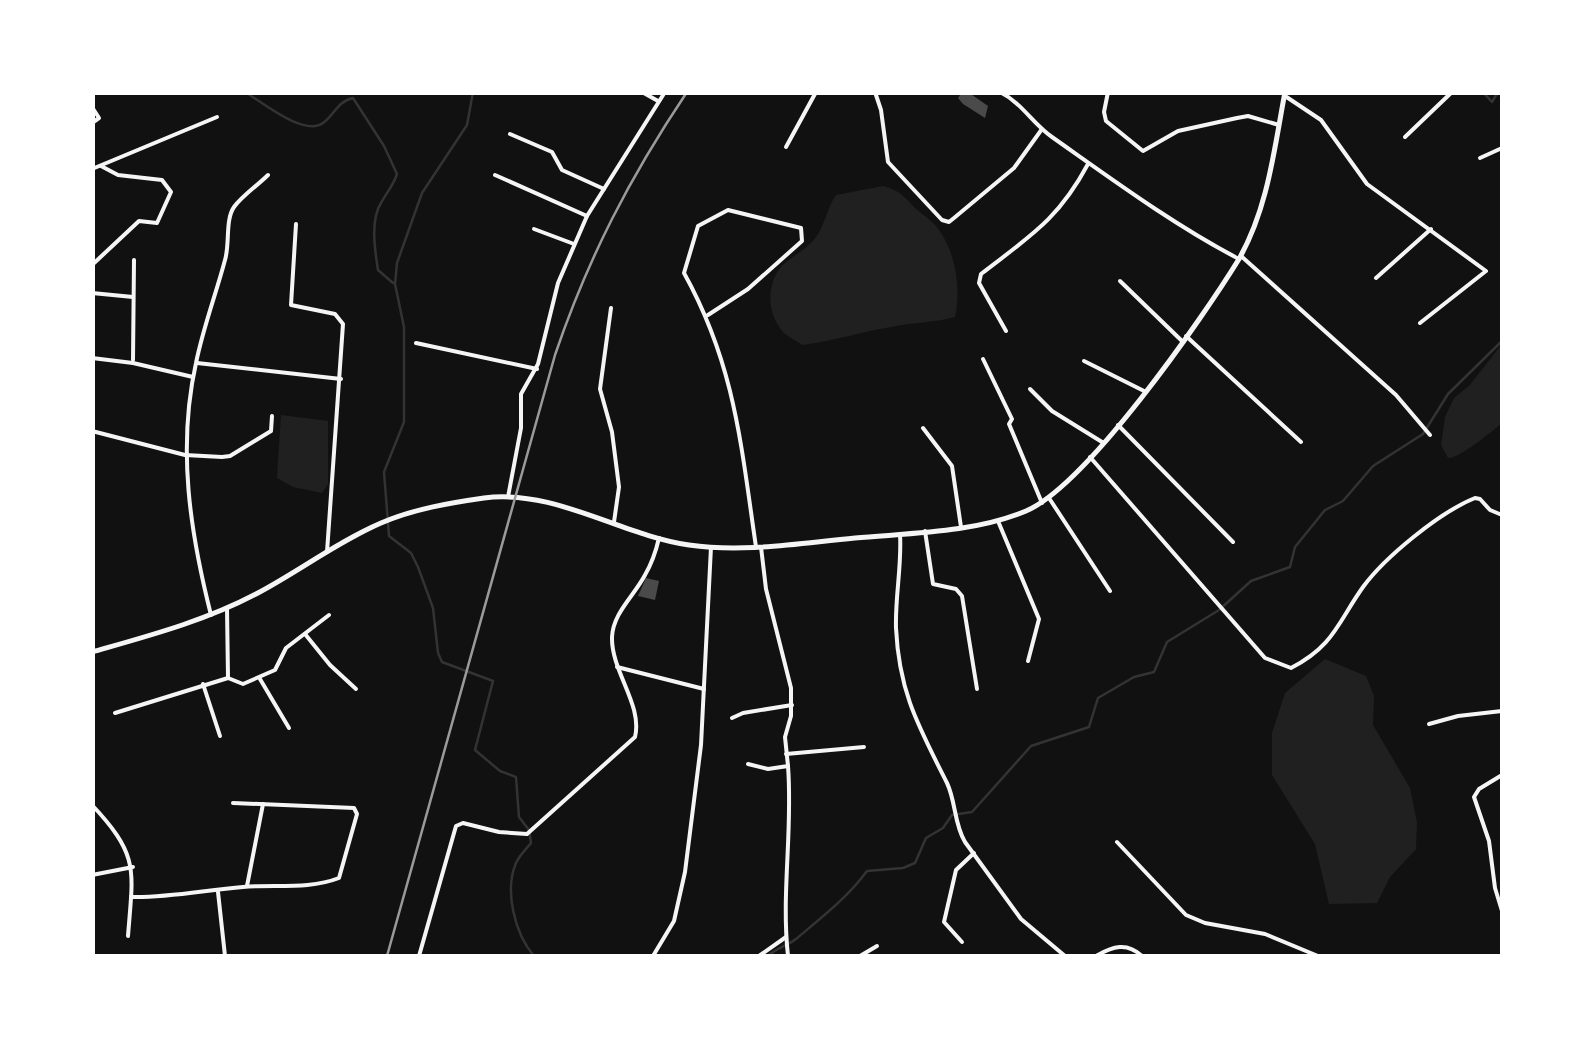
<svg xmlns="http://www.w3.org/2000/svg" width="1595" height="1049" font-family="Inter,sans-serif">
	<rect width="100%" height="100%" fill="#111"/>
	<g fill="#202020">
		<path d="M883,186C900,191 903,195 915,208C923,215 933,221 939,230C956,254 961,288 955,317C933,323 913,322 891,327C861,332 833,341 802,345C797,341 788,337 783,332C767,314 766,285 781,267C791,256 807,250 816,237C825,225 827,208 836,195Z"/>
		<path d="M1502,344V423C1490,433 1460,458 1448,458L1441,445L1445,417L1454,398L1469,386Z"/>
		<path d="M281,415L328,421V484L322,493L293,487L277,478Z"/>
		<path d="M1325,659L1366,676L1374,696L1373,725L1410,788L1417,822L1416,849L1390,877L1377,903L1329,904L1315,844L1272,775V733L1285,693Z"/>
	</g>
	<g fill="none" stroke-linecap="round" stroke-linejoin="round">
		<g stroke="#333" stroke-width="2.5">
			<path d="M245,92C262,102 304,137 323,123C334,115 338,101 353,98L384,146L397,174C393,186 387,192 381,203C370,220 375,251 378,270L393,283"/>
			<path d="M473,92L467,125L422,193L397,263L395,284L404,327V422L384,472L389,536L411,553L418,567L433,608L438,653L442,662L493,681L475,750L500,771L516,777L519,817L529,830L531,843C526,849 519,856 516,863C504,891 515,934 534,956"/>
			<path d="M1483,92L1492,102L1498,92"/>
			<path d="M768,956C776,948 787,946 796,939C821,918 848,897 867,871L903,868L915,863L926,838L943,828L952,815L972,812L1031,746L1089,727L1098,698L1134,677L1154,672L1167,642L1219,610L1251,581L1290,567L1295,547L1325,510L1343,501L1373,466L1423,434L1448,394L1502,341"/>
		</g>
	</g>
	<g fill="#4a4a4a">
		<path d="M962,92H968L988,106L985,118L963,104L958,98Z"/>
		<path d="M646,578L659,581L655,600L638,596Z"/>
	</g>
	<g fill="none" stroke-linecap="round" stroke-linejoin="round">
		<g stroke="#f5f5f5" stroke-width="4">
			<path d="M642,92L658,101"/>
			<path d="M875,92L881,110L888,162L942,220L949,222L954,218L1014,168L1042,129"/>
			<path d="M1000,92C1022,103 1033,124 1052,137C1113,180 1174,225 1239,259"/>
			<path d="M1108,92L1104,112L1106,121L1143,151L1178,131L1237,118L1248,116L1279,125"/>
			<path d="M1285,96L1321,120L1367,184L1486,271L1420,323"/>
			<path d="M92,107L99,118L92,123"/>
			<path d="M510,134L552,152L562,170L604,189"/>
			<path d="M1405,137L1452,92"/>
			<path d="M786,147L816,92"/>
			<path d="M1480,158L1502,148"/>
			<path d="M92,169L217,117"/>
			<path d="M495,175L587,216"/>
			<path d="M296,224L291,305L335,314L343,324L327,552"/>
			<path d="M534,229L574,244"/>
			<path d="M1241,256L1396,395L1430,435"/>
			<path d="M92,265L139,221L157,223L171,192L162,180L118,175L101,166"/>
			<path d="M1376,278L1431,229"/>
			<path d="M1120,281L1182,341"/>
			<path d="M92,293L133,297"/>
			<path d="M611,308L600,389L612,432L619,487L614,522"/>
			<path d="M708,315L748,289L802,241L801,228L728,210L698,226L684,273C735,365 741,445 756,547"/>
			<path d="M1006,331L979,283L981,274C1030,236 1058,220 1088,164"/>
			<path d="M1186,336L1301,442"/>
			<path d="M416,343L537,369"/>
			<path d="M92,358L133,363L193,377"/>
			<path d="M983,359L1012,419L1009,424L1042,503"/>
			<path d="M133,360L134,260"/>
			<path d="M1084,361L1144,391"/>
			<path d="M197,363L341,379"/>
			<path d="M1030,389L1052,411L1102,442"/>
			<path d="M1118,425L1233,542"/>
			<path d="M923,428L952,466L961,527"/>
			<path d="M92,431L185,455L222,457L230,456L271,431L272,416"/>
			<path d="M1090,457L1265,658L1291,668C1334,646 1338,622 1363,587C1385,557 1440,512 1475,498L1480,499L1490,510L1502,515"/>
			<path d="M508,497L521,428V394L538,364L558,283L587,216L665,92"/>
			<path d="M1049,498L1110,591"/>
			<path d="M998,521L1039,619L1028,661"/>
			<path d="M925,531L933,584L956,589L962,596L977,689"/>
			<path d="M900,534C902,566 895,596 896,628C899,693 919,727 947,783C956,802 954,824 965,842L1021,919L1065,956"/>
			<path d="M227,608L228,678L243,684L275,670L286,648L329,615"/>
			<path d="M211,615C190,532 177,448 196,363C203,328 216,294 225,260C230,244 225,220 234,207C242,196 258,185 268,175"/>
			<path d="M305,634L330,665L356,689"/>
			<path d="M617,667L704,689"/>
			<path d="M260,679L289,728"/>
			<path d="M203,684L220,736"/>
			<path d="M115,713L228,678"/>
			<path d="M732,718L743,713L792,705"/>
			<path d="M1429,724L1458,716L1502,711"/>
			<path d="M786,754L864,747"/>
			<path d="M748,764L768,769L788,766L785,737L791,716V688L766,589L761,547"/>
			<path d="M1502,775L1479,789L1474,797L1489,841L1495,888L1502,911"/>
			<path d="M92,805C140,856 133,870 128,936"/>
			<path d="M1117,842L1186,915L1205,923L1265,934L1318,956"/>
			<path d="M92,875L133,867"/>
			<path d="M247,886L263,804"/>
			<path d="M218,892L225,956"/>
			<path d="M131,897C169,898 205,890 243,887C275,884 308,890 339,878L357,814L354,808L233,803"/>
			<path d="M962,942L944,922L956,870L974,853"/>
			<path d="M419,956L456,826L463,823L499,832L527,834L635,737C643,705 611,671 612,637C613,613 634,596 645,575C652,563 656,551 659,538"/>
			<path d="M653,956L674,921L685,872L701,745L711,547"/>
			<path d="M759,956L786,937"/>
			<path d="M788,956C781,893 793,830 788,766"/>
			<path d="M860,956L877,946"/>
			<path d="M1096,956C1113,946 1127,942 1142,956"/>
		</g>
		<path stroke="#f5f5f5" stroke-width="5" d="M92,652C148,636 205,621 256,594C298,572 337,542 381,523C414,509 449,503 484,498C556,489 620,535 689,545C744,553 800,543 855,538C910,533 974,533 1026,511C1087,485 1202,319 1239,259C1268,208 1274,150 1285,92"/>
		<path stroke="#9a9a9a" stroke-width="2.5" d="M387,956L555,355C588,258 630,177 687,92"/>
	</g>
	<rect width="1595" height="1049" fill="none" stroke="#ffffff" stroke-width="190"/>
</svg>
